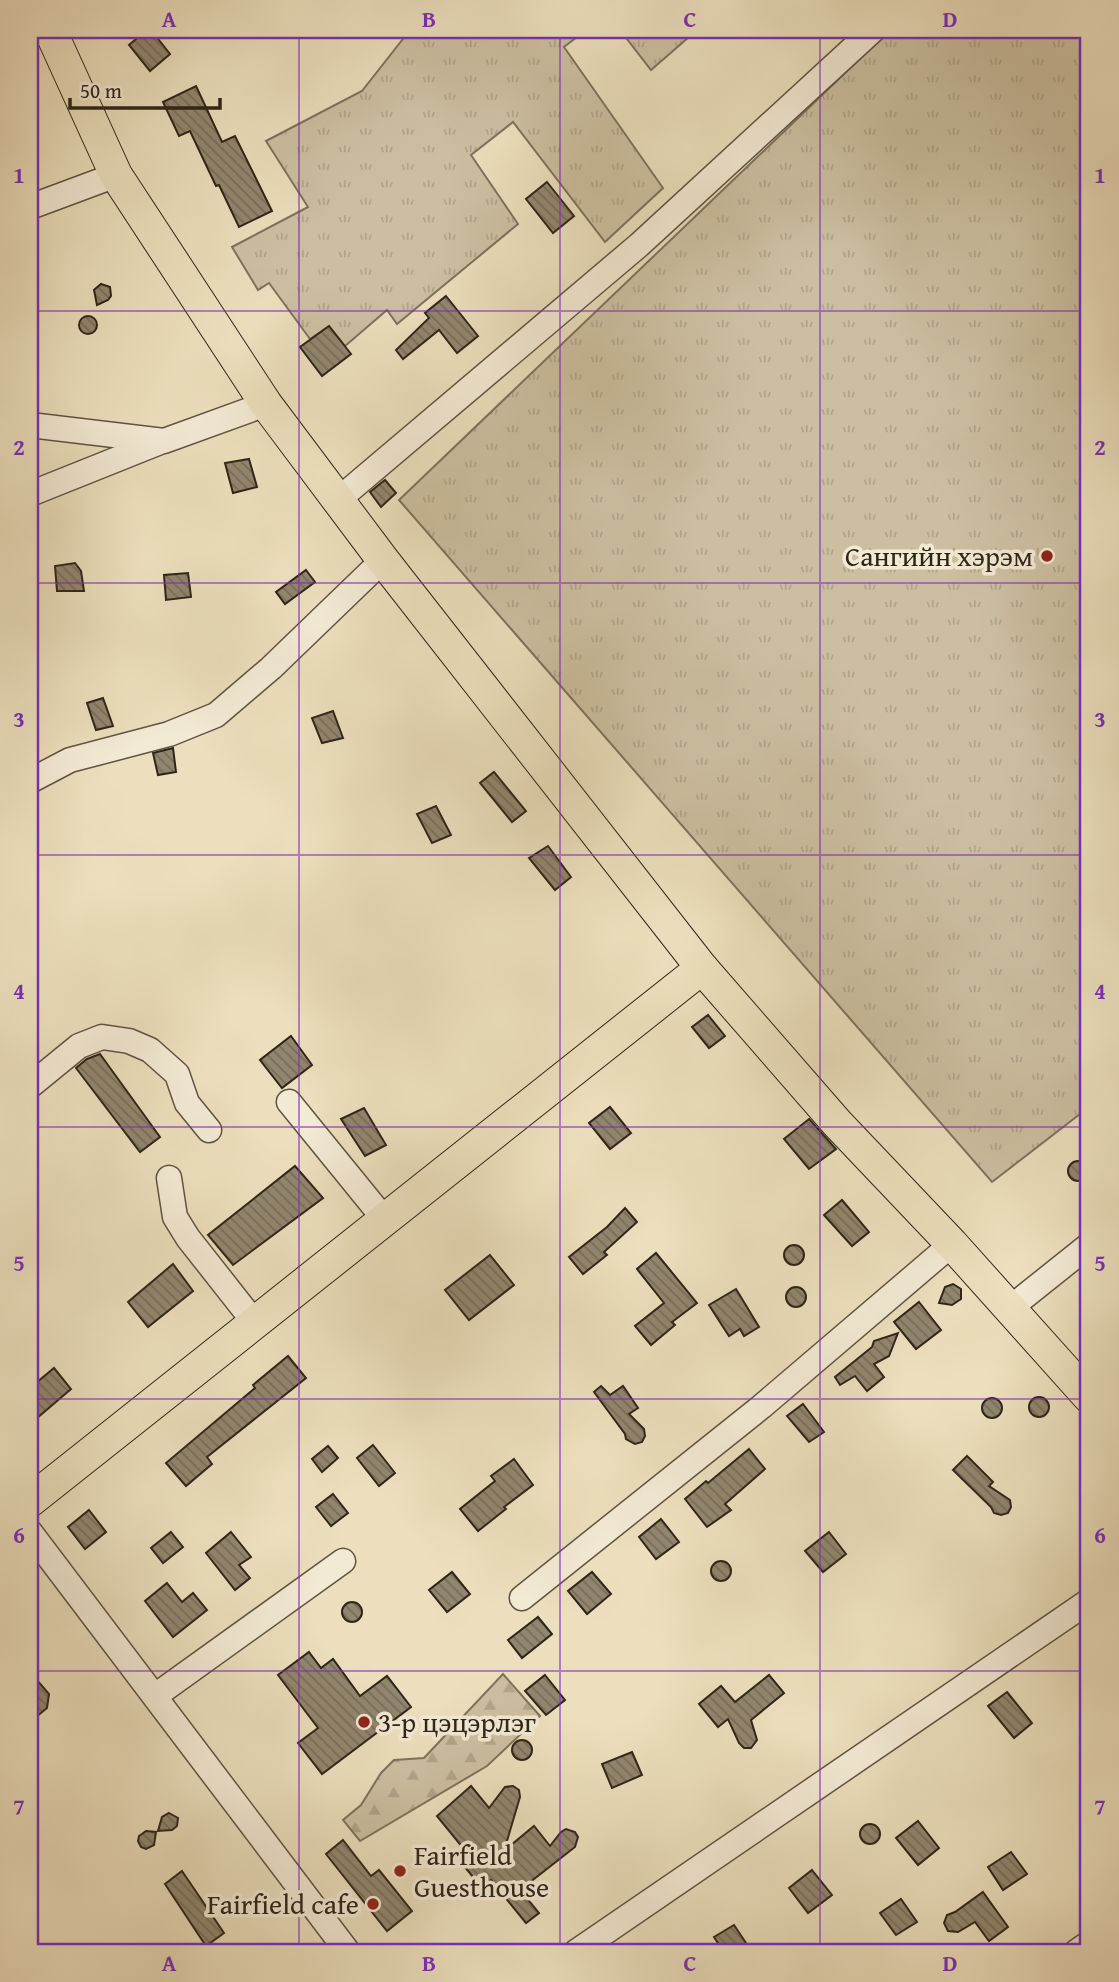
<svg xmlns="http://www.w3.org/2000/svg" width="1119" height="1982" font-family="'Gentium Book Plus',serif">
	<defs>
		<pattern id="grass-tufts" width="24" height="20" patternUnits="userSpaceOnUse" patternTransform="scale(1.75)"><rect width="24" height="20" fill="#ccbfa1"/><path d="M3 7l-1-3M5 7V3M7 7l1-3M15 17l-1-3M17 17v-4M19 17l1-3" fill="none" stroke="#b0a48a"/></pattern>
		<pattern id="forest-firs" width="22" height="20" patternUnits="userSpaceOnUse" patternTransform="scale(1.75)"><rect width="22" height="20" fill="#ccbfa1"/><path d="M5 1l3.5 6h-7zM16 11l3.5 6h-7z" fill="#b0a48a"/></pattern>
		<pattern id="building-back-hatch" width="6" height="6" patternUnits="userSpaceOnUse" patternTransform="scale(1.75)"><rect width="6" height="6" fill="#91866e"/><path d="M-1 5l2 2M0 0l6 6M5-1l2 2" fill="none" stroke="#776d5a"/></pattern>
	</defs>
	<rect width="100%" height="100%" fill="#ecdfbd"/>
	<filter id="stains"><feTurbulence type="fractalNoise" baseFrequency=".00286" numOctaves="4"/><feColorMatrix values="0 0 0 0 .2 0 0 0 0 .09 0 0 0 0 .02 0 0 0 .5 -.17"/></filter>
	<radialGradient id="worn" r=".72"><stop offset=".6" stop-color="#630" stop-opacity="0"/><stop offset="1" stop-color="#630" stop-opacity=".3"/></radialGradient>
	<g fill="url(#grass-tufts)" stroke="#7d725d" stroke-width="2">
		<path d="M410,30H586L564,47L663,188L605,242L513,122L471,155L518,224L397,324L387,310L345,346L329,326L310,339L269,283L258,290L232,247L308,207L266,141L362,91Z"/>
		<path d="M620,30H697L651,70Z"/>
		<path d="M890,30H1089V1107L992,1182L399,500Z"/>
	</g>
	<path fill="url(#forest-firs)" stroke="#7d725d" stroke-width="2" d="M503,1674L540,1716L487,1766L360,1841L343,1820L361,1805L381,1773L394,1760L424,1758Z"/>
	<g fill="url(#building-back-hatch)" stroke="#2e2519" stroke-width="2">
		<path d="M147,30H151L170,54L150,71L129,45Z"/>
		<path d="M196,86L222,142L235,136L272,211L239,227L219,185L216,186L190,131L179,136L163,102Z"/>
		<path d="M547,182L574,216L553,233L526,199Z"/>
		<path d="M101,284L110,287L111,296L108,300L97,305L94,290Z"/>
		<path d="M446,296L478,336L457,353L439,330L403,359L396,350L429,318L425,313Z"/>
		<circle cx="88" cy="325" r="9"/>
		<path d="M329,326L351,354L322,376L300,347Z"/>
		<path d="M249,459L257,487L233,493L225,463Z"/>
		<path d="M385,480L396,493L381,507L370,492Z"/>
		<path d="M75,563L81,571L84,591H57L55,566Z"/>
		<path d="M306,570L315,582L285,604L276,592Z"/>
		<path d="M188,573L191,597L166,600L164,575Z"/>
		<path d="M103,698L113,726L96,730L87,703Z"/>
		<path d="M333,711L343,738L322,743L312,718Z"/>
		<path d="M173,748L176,772L158,775L153,753Z"/>
		<path d="M494,772L526,811L512,822L480,783Z"/>
		<path d="M436,806L451,835L432,843L417,814Z"/>
		<path d="M548,846L571,877L555,890L529,858Z"/>
		<path d="M708,1015L725,1036L709,1048L692,1027Z"/>
		<path d="M291,1036L312,1065L282,1088L260,1060Z"/>
		<path d="M100,1054L160,1137L140,1152L76,1068L87,1059Z"/>
		<path d="M610,1107L631,1133L610,1149L589,1123Z"/>
		<path d="M364,1108L386,1145L365,1156L341,1119Z"/>
		<path d="M809,1119L836,1149L809,1169L784,1139Z"/>
		<circle cx="1078" cy="1171" r="10"/>
		<path d="M295,1166L323,1198L233,1265L208,1235Z"/>
		<path d="M842,1200L869,1232L852,1246L824,1215Z"/>
		<path d="M625,1208L637,1222L604,1252L607,1255L583,1274L569,1257L607,1227Z"/>
		<circle cx="794" cy="1255" r="10"/>
		<path d="M656,1253L697,1303L672,1322L675,1325L651,1345L635,1326L664,1303L637,1269Z"/>
		<path d="M490,1255L514,1285L469,1320L445,1290Z"/>
		<path d="M173,1264L193,1291L148,1327L128,1302Z"/>
		<path d="M953,1284L961,1289V1299L952,1305L939,1303L945,1287Z"/>
		<circle cx="796" cy="1297" r="10"/>
		<path d="M736,1289L759,1327L744,1336L740,1329L729,1336L709,1305Z"/>
		<path d="M919,1302L941,1330L916,1349L894,1322Z"/>
		<path d="M898,1333L889,1356L874,1364L884,1377L867,1391L855,1376L840,1385L835,1377L872,1347L874,1341Z"/>
		<path d="M288,1356L306,1378L207,1457L212,1464L186,1486L166,1463L255,1388L253,1385Z"/>
		<path d="M54,1368L71,1389L30,1424V1388Z"/>
		<path d="M601,1386L610,1395L623,1386L638,1408L629,1414L644,1429L645,1436L642,1442L635,1444L626,1439L625,1434L594,1392Z"/>
		<circle cx="1039" cy="1407" r="10"/>
		<circle cx="992" cy="1408" r="10"/>
		<path d="M803,1404L824,1432L809,1442L787,1416Z"/>
		<path d="M373,1445L395,1473L379,1486L357,1458Z"/>
		<path d="M328,1446L338,1458L322,1472L312,1459Z"/>
		<path d="M749,1449L765,1469L725,1504L731,1510L707,1527L685,1499L706,1481L708,1483Z"/>
		<path d="M967,1456L993,1482L989,1486L1010,1500L1011,1507L1008,1513L1001,1515L994,1513L991,1507L953,1470Z"/>
		<path d="M514,1459L533,1485L504,1507L506,1509L478,1531L460,1509L495,1481L491,1476Z"/>
		<path d="M333,1494L348,1513L331,1526L316,1507Z"/>
		<path d="M89,1510L106,1532L85,1549L68,1527Z"/>
		<path d="M661,1519L679,1542L656,1559L639,1537Z"/>
		<path d="M171,1532L183,1547L163,1563L151,1548Z"/>
		<path d="M231,1532L251,1557L239,1565L250,1578L235,1590L206,1553Z"/>
		<path d="M829,1532L846,1554L823,1572L805,1551Z"/>
		<circle cx="721" cy="1571" r="10"/>
		<path d="M452,1572L470,1594L447,1612L429,1590Z"/>
		<path d="M592,1572L611,1594L587,1614L568,1591Z"/>
		<path d="M167,1583L182,1602L193,1593L207,1610L173,1637L145,1601Z"/>
		<circle cx="352" cy="1612" r="10"/>
		<path d="M538,1617L552,1634L522,1658L508,1640Z"/>
		<path d="M309,1652L321,1668L333,1659L360,1696L387,1676L411,1707L322,1774L298,1743L318,1728L278,1675Z"/>
		<path d="M30,1672L49,1694L47,1708L30,1722Z"/>
		<path d="M545,1675L565,1700L546,1715L525,1691Z"/>
		<path d="M769,1675L784,1693L751,1720L757,1740L751,1748H744L739,1743L728,1719L718,1727L699,1704L721,1686L735,1702Z"/>
		<path d="M1007,1692L1032,1723L1014,1738L988,1706Z"/>
		<circle cx="522" cy="1750" r="10"/>
		<path d="M632,1752L642,1775L612,1788L602,1764Z"/>
		<path d="M471,1786L489,1808L505,1787L513,1786L519,1790L520,1797L504,1851L534,1826L550,1846L561,1832L566,1829L575,1832L578,1837L575,1847L520,1890L539,1913L526,1923L491,1880L482,1888L460,1861L468,1854L437,1816Z"/>
		<path d="M169,1813L178,1818L177,1826L172,1830L158,1831L162,1817Z"/>
		<path d="M918,1821L939,1848L918,1865L896,1838Z"/>
		<circle cx="870" cy="1834" r="10"/>
		<path d="M146,1831L156,1832L154,1845L146,1849L141,1847L138,1841L139,1836Z"/>
		<path d="M343,1840L371,1876L379,1870L412,1911L387,1931L326,1854Z"/>
		<path d="M1011,1852L1027,1874L1003,1890L988,1867Z"/>
		<path d="M812,1870L832,1895L808,1913L789,1888Z"/>
		<path d="M182,1871L224,1933L206,1946L165,1884Z"/>
		<path d="M983,1892L1008,1927L989,1941L975,1922L958,1932L948,1931L944,1923L947,1915L955,1912Z"/>
		<path d="M901,1899L917,1922L896,1935L880,1913Z"/>
		<path d="M734,1925L752,1952H724L714,1937Z"/>
	</g>
	<g fill="none" stroke-linecap="round" stroke-linejoin="round">
		<defs>
			<g id="minor">
				<path d="M30,207L116,175"/>
				<path d="M30,425L164,441L266,404"/>
				<path d="M30,494L160,442"/>
				<path d="M339,499L639,245L873,30"/>
				<path d="M30,781L70,760L169,734L216,715L271,668L383,560"/>
				<path d="M30,1086L79,1046L102,1037L129,1041L150,1050L177,1074L187,1103L209,1130"/>
				<path d="M289,1102L385,1220"/>
				<path d="M169,1178L175,1217L188,1238L255,1323"/>
				<path d="M1009,1309L1089,1245"/>
				<path d="M30,1532L348,1952"/>
				<path d="M522,1598L761,1407L952,1244"/>
				<path d="M155,1696L343,1561"/>
				<path d="M576,1952L1089,1601"/>
				<path d="M1076,1952L1089,1943"/>
			</g>
			<g id="major">
				<path d="M50,30L116,175L266,404L383,560L702,968L837,1123L952,1244L1089,1397"/>
				<path d="M30,1501L702,968"/>
			</g>
		</defs>
		<use href="#minor" stroke="#5e5442" stroke-width="27"/>
		<use href="#major" stroke="#2e2519" stroke-width="34"/>
		<use href="#minor" stroke="#f3ead4" stroke-width="24"/>
		<use href="#major" stroke="#ecdfbd" stroke-width="32"/>
	</g>
	<path fill="none" stroke="#7b2cbf" stroke-width="2" stroke-opacity="0.55" d="M299,30V1952M560,30V1952M820,30V1952M30,311H1089M30,583H1089M30,855H1089M30,1127H1089M30,1399H1089M30,1671H1089"/>
	<g fill="#8f2418" stroke="#f3ead4" stroke-width="2.5">
		<circle cx="1047" cy="556" r="7"/>
		<circle cx="364" cy="1722" r="7"/>
		<circle cx="400" cy="1871" r="7"/>
		<circle cx="373" cy="1904" r="7"/>
	</g>
	<g text-anchor="middle" stroke-width="7" stroke-linejoin="round" paint-order="stroke">
		<g font-size="28" fill="#2e2519" stroke="#f3ead4" text-anchor="end">
			<text x="1033" y="566">Сангийн хэрэм</text>
			<text x="378" y="1732" text-anchor="start">3-р цэцэрлэг</text>
			<text x="414" y="1865" text-anchor="start">Fairfield<tspan x="414" dy="32">Guesthouse</tspan></text>
			<text x="359" y="1914">Fairfield cafe</text>
		</g>
	</g>
	<rect width="1119" height="1982" fill="none" stroke="#ecdfbd" stroke-width="77"/>
	<path d="M70 98v10h150v-10" fill="none" stroke="#2e2519" stroke-width="3.5"/>
	<text x="80" y="98" font-size="21" fill="#2e2519" stroke="#f3ead4" stroke-width="5" paint-order="stroke">50 m</text>
	<rect x="38" y="38" width="1042" height="1906" fill="none" stroke="#7b2cbf" stroke-width="2.5"/>
	<g font-size="23" text-anchor="middle" font-weight="bold" fill="#7b2cbf">
		<text x="169" y="27">A</text>
		<text x="429" y="27">B</text>
		<text x="690" y="27">C</text>
		<text x="950" y="27">D</text>
		<text x="19" y="183">1</text>
		<text x="1100" y="183">1</text>
		<text x="19" y="455">2</text>
		<text x="1100" y="455">2</text>
		<text x="19" y="727">3</text>
		<text x="1100" y="727">3</text>
		<text x="19" y="999">4</text>
		<text x="1100" y="999">4</text>
		<text x="19" y="1271">5</text>
		<text x="1100" y="1271">5</text>
		<text x="19" y="1543">6</text>
		<text x="1100" y="1543">6</text>
		<text x="19" y="1815">7</text>
		<text x="1100" y="1815">7</text>
		<text x="169" y="1971">A</text>
		<text x="429" y="1971">B</text>
		<text x="690" y="1971">C</text>
		<text x="950" y="1971">D</text>
	</g>
	<rect width="100%" height="100%" filter="url(#stains)"/>
	<rect width="100%" height="100%" fill="url(#worn)"/>
</svg>
